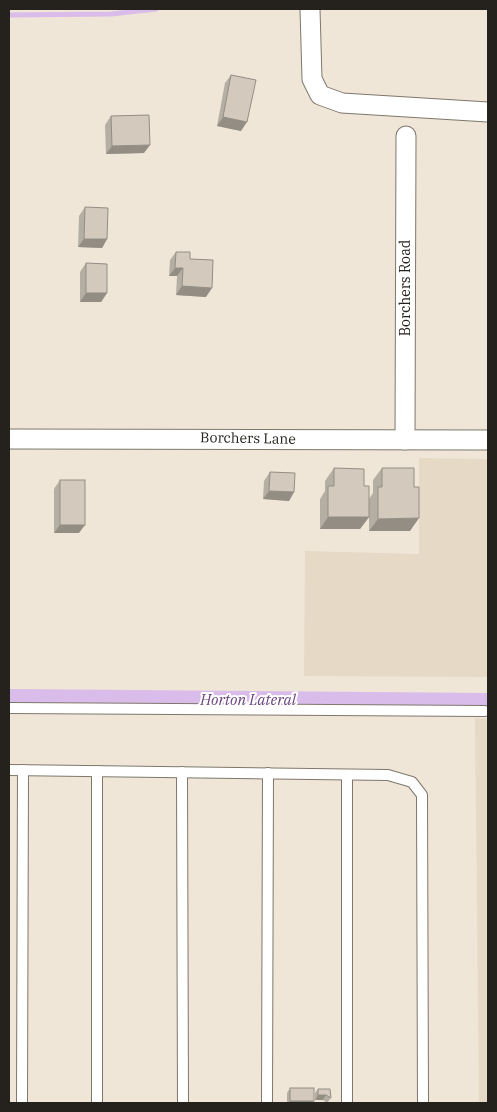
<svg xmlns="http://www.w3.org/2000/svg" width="497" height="1112" font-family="'IBM Plex Serif',serif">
	<rect width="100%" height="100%" fill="#efe6d8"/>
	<g fill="#e6d9c6">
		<path d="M419,458L488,459V677L304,676L305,551L419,554Z"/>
		<path d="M475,718L488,719V1103H479Z"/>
	</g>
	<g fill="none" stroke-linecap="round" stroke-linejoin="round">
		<path stroke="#d9bcea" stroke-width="5" d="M9,15L111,14L156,9"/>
		<path stroke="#d9bcea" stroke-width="18" d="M9,698L488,702"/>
		<defs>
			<g id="lane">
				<path d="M9,708L485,711"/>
				<path d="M9,770L388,775L412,782L422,795L423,1103"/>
				<path d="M97,771V1103"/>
				<path d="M182,772L183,1103"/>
				<path d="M22,1103L23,770"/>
				<path d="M267,1103L268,773"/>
				<path d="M347,1103V775"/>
			</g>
			<g id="street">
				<path d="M310,9L312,79L320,95L342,103L488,112"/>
				<path d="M9,439L488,440"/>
				<path d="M405,440L406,136"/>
			</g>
		</defs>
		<use href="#lane" stroke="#7f776b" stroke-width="12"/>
		<use href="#street" stroke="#7f776b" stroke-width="21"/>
		<use href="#lane" stroke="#fff" stroke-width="10"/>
		<use href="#street" stroke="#fff" stroke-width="19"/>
	</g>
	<g fill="#b5aea3">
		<path d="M231,75L241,131L217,126L225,83Z"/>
		<path d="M111,116L144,153L106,154L105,125Z"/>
		<path d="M85,207L107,239L102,248L78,247L79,216Z"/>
		<path d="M176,252L190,259L206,297L176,295L177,276H169L170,260Z"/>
		<path d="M86,263L107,293L101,302H80V272Z"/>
		<path d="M334,468L364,486L369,517L360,529H320V499L325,491V481Z"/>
		<path d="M382,468L410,531H369V499L373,493V480Z"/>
		<path d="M270,472L294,492L289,501L263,499L264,481Z"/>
		<path d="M60,480L79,533H54V489Z"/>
		<path d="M290,1088L312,1103H287V1093Z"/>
		<path d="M318,1089L331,1098L327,1103L323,1100H315V1093Z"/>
	</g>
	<g fill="#948d84">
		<path d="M223,117L247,122L241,131L217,126Z"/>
		<path d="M150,145L144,153L106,154L112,146Z"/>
		<path d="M84,239H107L102,248L78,247Z"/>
		<path d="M175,268H183L177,276H169Z"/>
		<path d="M182,286L212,288L206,297L176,295Z"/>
		<path d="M86,293H107L101,302H80Z"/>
		<path d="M269,491L294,492L289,501L263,499Z"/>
		<path d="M328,517H369L360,529H320Z"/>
		<path d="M419,518L410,531H369L378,519Z"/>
		<path d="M60,525H85L79,533H54Z"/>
		<path d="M318,1095H326L323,1100H315Z"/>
		<path d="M290,1101H314L312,1103H288Z"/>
	</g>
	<g fill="#d3cabd" stroke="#948d84">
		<path d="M231,75L256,80L247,122L223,117Z"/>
		<path d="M149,115L150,145L112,146L111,116Z"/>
		<path d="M85,207L108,208L107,239H84Z"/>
		<path d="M176,252H190V259L213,260L212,288L182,286L183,268H175Z"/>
		<path d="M86,263L107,264V293H86Z"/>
		<path d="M334,468L364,469V486H369V517H328V486H334Z"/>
		<path d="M382,468H414V487H419V518L378,519V487H382Z"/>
		<path d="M270,472L295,473L294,492L269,491Z"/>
		<rect x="60" y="480" width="25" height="45"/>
		<rect x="290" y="1088" width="24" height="13"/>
		<path d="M318,1089H330L331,1098L326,1095H318Z"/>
	</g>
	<g text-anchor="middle" stroke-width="4" stroke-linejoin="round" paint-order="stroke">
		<g font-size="14" fill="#25221d" stroke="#fff">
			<text transform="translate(405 288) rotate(-90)" y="5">Borchers Road</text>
			<text transform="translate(248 438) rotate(1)" y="5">Borchers Lane</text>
		</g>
		<g font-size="15" font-style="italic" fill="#6a447e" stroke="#fff">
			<text x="248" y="705">Horton Lateral</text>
		</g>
	</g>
	<rect width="497" height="1112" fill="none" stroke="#25221d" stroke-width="20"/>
</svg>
